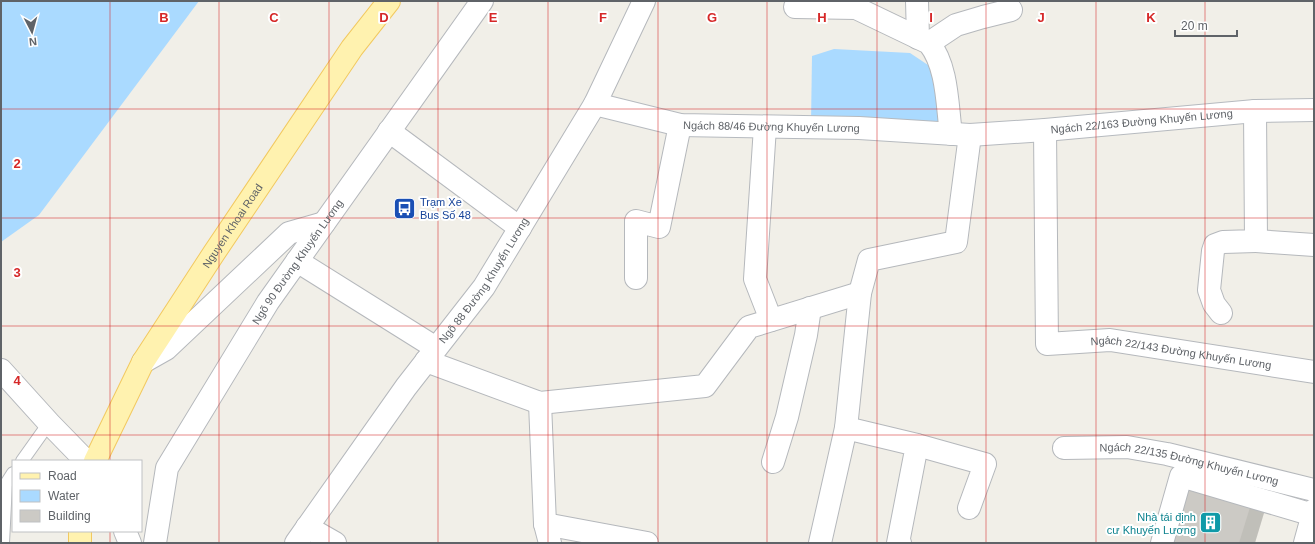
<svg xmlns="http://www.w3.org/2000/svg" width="1315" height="544" font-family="Helvetica,sans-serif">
	<rect width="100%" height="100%" fill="#f1efe8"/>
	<g fill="#aadaff">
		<path d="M1,1H199L39,215L1,242Z"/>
		<path d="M834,49L910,53L931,67L941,122L811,123L812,56Z"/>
	</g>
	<path fill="#0003" d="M1274,480L1255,543H1173Z"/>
	<path fill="#cccac5" d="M1189,485L1251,504L1239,543H1172Z"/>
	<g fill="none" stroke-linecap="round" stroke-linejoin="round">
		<defs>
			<g id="lane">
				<path d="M22,461L49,423"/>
				<path d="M3,543L6,484L13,473"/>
			</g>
			<g id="street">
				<path d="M917,1L918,38"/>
				<path d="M795,7L856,8L929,43C948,67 947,105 951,134"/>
				<path d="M929,43L956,25L983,17L1011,10"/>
				<path d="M765,127L755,279L771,320"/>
				<path id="s1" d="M1045,130L1047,344L1110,340L1314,372"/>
				<path d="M389,131L520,228"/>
				<path d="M1256,241L1314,245"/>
				<path d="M297,261L436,348"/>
				<path d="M636,278V221L659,227L680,125"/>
				<path d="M1221,313L1214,304L1209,290L1213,251L1215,245L1223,242L1256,241L1255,111"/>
				<path d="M426,361L540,403L705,386L749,327L860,293"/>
				<path d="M143,362L166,349L289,233L324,223"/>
				<path d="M1,370L49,423L86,461"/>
				<path d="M540,403L545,524L550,543"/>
				<path d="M846,428L917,445L898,543H900"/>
				<path d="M917,445L985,464L969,508"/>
				<path id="s2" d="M1064,448L1127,447L1167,454L1314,490"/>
				<path d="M773,462L787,417L806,335L810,308"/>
				<path d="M545,524L647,543"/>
				<path d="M307,527L335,543"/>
				<path d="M125,531L130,543"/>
				<path id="s3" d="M155,543L167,468L268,302L482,1"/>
				<path id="s4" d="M296,543L406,387L484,287L595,104L644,1"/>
				<path d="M820,543L846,428L860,293L869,260L956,242L970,135"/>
				<path d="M1162,543L1181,476L1313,515"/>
				<path d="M1305,543L1314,510"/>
			</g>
			<g id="secondary">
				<path id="s5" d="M595,104L680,125L859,128L970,135L1045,130L1255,111L1314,110"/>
			</g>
			<g id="primary">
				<path id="s6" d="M95,461L143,362L214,253L352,48L389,1"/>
				<path d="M80,543V531"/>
			</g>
		</defs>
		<use href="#lane" stroke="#b5b8bc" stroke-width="14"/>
		<use href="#street" stroke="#b5b8bc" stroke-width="24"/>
		<use href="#secondary" stroke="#b6babf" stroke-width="24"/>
		<use href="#primary" stroke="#f2c960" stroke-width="24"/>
		<use href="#lane" stroke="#fff" stroke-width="12"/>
		<use href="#street" stroke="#fff" stroke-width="22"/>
		<use href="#secondary" stroke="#fff" stroke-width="22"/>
		<use href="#primary" stroke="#fff2af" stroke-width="22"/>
	</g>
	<path fill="none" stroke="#d62828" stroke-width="1" stroke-opacity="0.55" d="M110,1V461M219,1V543M329,1V543M438,1V543M548,1V543M658,1V543M767,1V543M877,1V543M986,1V543M1096,1V543M1205,1V543M1,109H1314M1,218H1314M1,326H1314M1,435H1314M110,531V543"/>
	<defs>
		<symbol id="bus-square" viewBox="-11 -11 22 22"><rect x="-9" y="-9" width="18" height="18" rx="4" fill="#1a4fb4" stroke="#fff"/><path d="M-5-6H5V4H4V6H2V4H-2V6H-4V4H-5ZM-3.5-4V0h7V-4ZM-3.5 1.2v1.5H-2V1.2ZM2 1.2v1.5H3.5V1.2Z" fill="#fff"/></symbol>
		<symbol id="building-square" viewBox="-11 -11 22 22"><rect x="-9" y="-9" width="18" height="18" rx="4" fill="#0f9aa8" stroke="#fff"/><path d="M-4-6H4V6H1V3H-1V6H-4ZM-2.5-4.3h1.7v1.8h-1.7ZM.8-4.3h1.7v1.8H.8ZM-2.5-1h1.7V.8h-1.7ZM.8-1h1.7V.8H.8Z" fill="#fff"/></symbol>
	</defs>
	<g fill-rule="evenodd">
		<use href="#bus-square" x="392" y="196" width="25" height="25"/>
		<use href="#building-square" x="1198" y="510" width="25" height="25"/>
	</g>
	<g text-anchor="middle" stroke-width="4" stroke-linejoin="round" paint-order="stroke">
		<g font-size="11" fill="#5f6368" stroke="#fff">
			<text dy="4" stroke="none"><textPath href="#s5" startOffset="550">Ngách 22/163 Đường Khuyến Lương</textPath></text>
			<text dy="4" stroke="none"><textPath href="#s5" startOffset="179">Ngách 88/46 Đường Khuyến Lương</textPath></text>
			<text dy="4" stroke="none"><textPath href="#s6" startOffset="273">Nguyen Khoai Road</textPath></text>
			<text dy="4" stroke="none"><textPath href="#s3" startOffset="320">Ngõ 90 Đường Khuyến Lương</textPath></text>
			<text dy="4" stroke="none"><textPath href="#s4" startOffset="323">Ngõ 88 Đường Khuyến Lương</textPath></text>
			<text dy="4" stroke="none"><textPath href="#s1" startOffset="349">Ngách 22/143 Đường Khuyến Lương</textPath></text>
			<text dy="4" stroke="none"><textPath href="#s2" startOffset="127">Ngách 22/135 Đường Khuyến Lương</textPath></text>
		</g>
		<g font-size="11" fill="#164399" stroke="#fff" text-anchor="start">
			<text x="420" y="206">Trạm Xe<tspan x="420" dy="13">Bus Số 48</tspan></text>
		</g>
		<g font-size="11" fill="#0d838f" stroke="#fff" text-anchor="end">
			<text x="1196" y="521">Nhà tái định<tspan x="1196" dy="13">cư Khuyến Lương</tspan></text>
		</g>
	</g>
	<g font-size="13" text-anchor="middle" font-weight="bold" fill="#d62828" stroke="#fff" stroke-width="4" stroke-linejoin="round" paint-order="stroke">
		<text x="164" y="22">B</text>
		<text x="274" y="22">C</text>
		<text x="384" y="22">D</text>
		<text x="493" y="22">E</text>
		<text x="603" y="22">F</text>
		<text x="712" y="22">G</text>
		<text x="822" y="22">H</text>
		<text x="931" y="22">I</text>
		<text x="1041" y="22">J</text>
		<text x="1151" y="22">K</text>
		<text x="17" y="168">2</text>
		<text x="17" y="277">3</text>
		<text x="17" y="385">4</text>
	</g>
	<rect width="1315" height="544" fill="none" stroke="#5f6368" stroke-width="4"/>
	<rect x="12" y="460" width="130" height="72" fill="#ffffff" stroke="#bfc1c3"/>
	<rect x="20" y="473" width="20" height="6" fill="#fff2af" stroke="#bfc1c3"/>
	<text x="48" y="480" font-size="12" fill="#5f6368">Road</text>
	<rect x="20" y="490" width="20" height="12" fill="#aadaff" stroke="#bfc1c3"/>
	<text x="48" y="500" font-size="12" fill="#5f6368">Water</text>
	<rect x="20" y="510" width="20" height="12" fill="#cccac5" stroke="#bfc1c3"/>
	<text x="48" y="520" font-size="12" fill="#5f6368">Building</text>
	<g transform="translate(32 32) rotate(174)" stroke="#ffffff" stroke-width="3" paint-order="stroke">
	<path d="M0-3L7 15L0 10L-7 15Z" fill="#5f6368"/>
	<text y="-6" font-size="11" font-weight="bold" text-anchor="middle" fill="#5f6368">N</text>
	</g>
	<path d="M1175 30v6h62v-6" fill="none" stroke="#5f6368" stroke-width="2"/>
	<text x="1181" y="30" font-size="12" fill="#5f6368" stroke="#ffffff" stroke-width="3" paint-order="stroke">20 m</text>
</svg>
